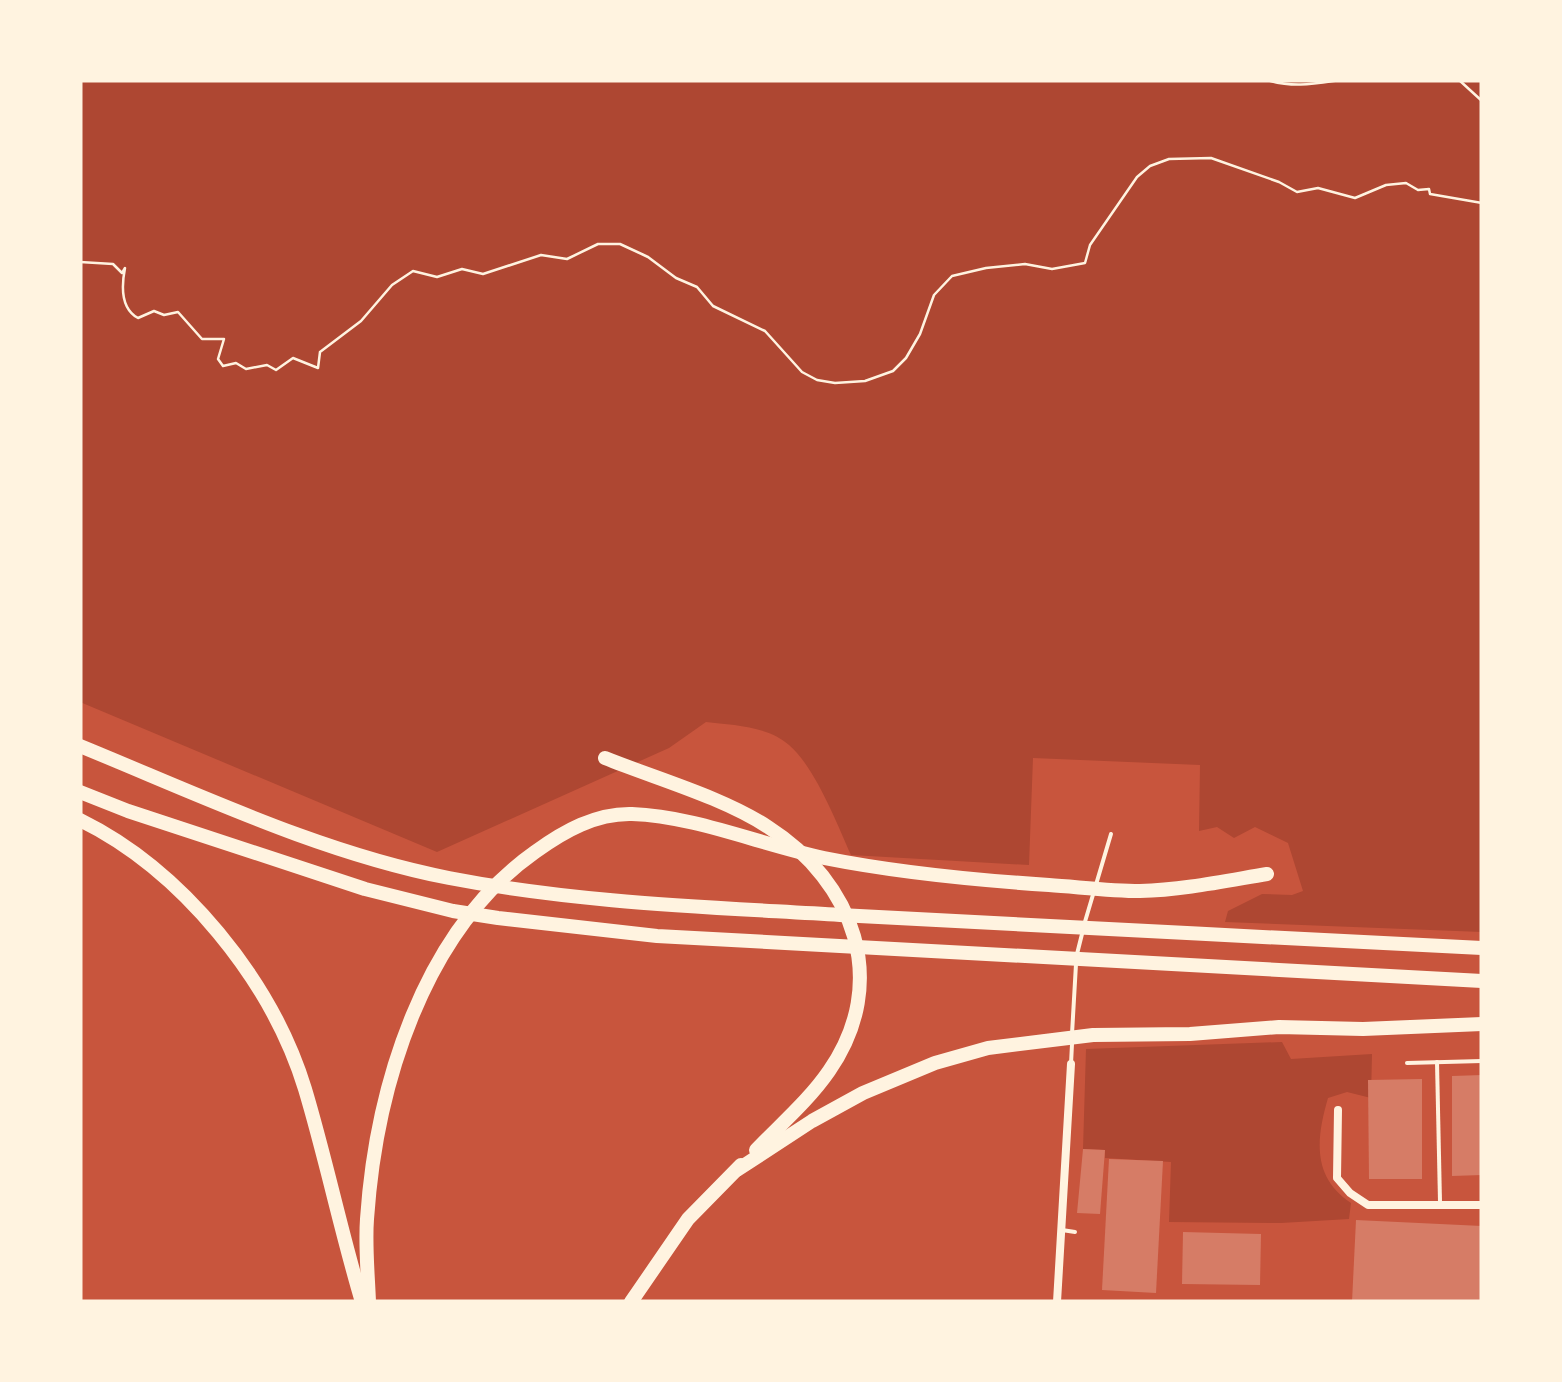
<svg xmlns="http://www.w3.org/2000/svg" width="1562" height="1382" font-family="Signika,sans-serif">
	<rect width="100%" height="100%" fill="#c8553d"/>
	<g fill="#ae4732">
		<path d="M80,80H1482V932L1225,922L1228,911L1262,894L1292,895L1303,891L1288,843L1255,827L1234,838L1217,827L1199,831L1200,765L1033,758L1029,865L851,855C837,824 815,767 789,745C768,726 732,725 706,722L669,748L437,852L80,702Z"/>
		<path d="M1282,1042L1291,1059L1372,1054L1371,1098L1347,1092L1328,1098C1316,1139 1312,1177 1351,1203L1349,1219L1281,1223L1169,1222L1171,1162L1105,1158V1150L1083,1149L1086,1049Z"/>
	</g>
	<g fill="#d67c66">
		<path d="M1482,1075V1175L1452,1176V1076Z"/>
		<path d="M1422,1079V1179H1369L1368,1080Z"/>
		<path d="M1083,1149L1105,1150L1100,1214L1077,1213Z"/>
		<path d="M1109,1159L1163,1161L1156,1293L1102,1290Z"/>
		<path d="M1356,1220L1482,1226V1302H1352Z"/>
		<path d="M1183,1232L1261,1234L1260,1285L1182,1284Z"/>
	</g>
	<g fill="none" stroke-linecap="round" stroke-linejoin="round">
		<g stroke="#fff3e0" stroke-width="2.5">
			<path d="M1267,80C1294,88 1313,84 1340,80"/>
			<path d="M1459,80L1482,101"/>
			<path d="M80,262L113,264L122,273L125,268C122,283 120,308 138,318L154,311L164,315L178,312L202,339H224L218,359L223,366L236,363L246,369L267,365L276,370L293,358L318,368L320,352L361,321L392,285L413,271L437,277L462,269L483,274L541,255L567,259L598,244H620L648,257L676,278L697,287L713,306L765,331L802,372L817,380L835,383L865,381L893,371L906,358L920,334L934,295L952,276L986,268L1025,264L1052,269L1085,263L1090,245L1137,177L1150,166L1169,159L1211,158L1279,182L1297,192L1318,188L1355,198L1386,185L1406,183L1418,190L1429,189L1430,194L1482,203"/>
		</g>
		<g stroke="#fff3e0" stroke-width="4">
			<path d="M1084,925L1111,834"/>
			<path d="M1077,954L1082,934"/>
			<path d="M1072,1034L1076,964"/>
			<path d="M1437,1062L1440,1202"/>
			<path d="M1407,1063L1482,1061"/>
			<path d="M1071,1064L1072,1044"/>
			<path d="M1062,1230L1075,1232"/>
		</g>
		<g stroke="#fff3e0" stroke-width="8">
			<path d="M1338,1110L1337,1178L1350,1193L1368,1205H1482"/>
			<path d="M1057,1302L1071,1064"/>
		</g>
		<g stroke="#fff3e0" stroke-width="14">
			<path d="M80,746C200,795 321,853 449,878C578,903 710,907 840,915C1054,928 1268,936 1482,948"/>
			<path d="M605,758C657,779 722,797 768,827C854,882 891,982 829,1071C809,1100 781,1124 756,1150"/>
			<path d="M80,792L128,811L365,889L453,911L498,918L657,936L1482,981"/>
			<path d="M80,820C182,870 272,981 305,1089C326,1159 341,1232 362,1302"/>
			<path d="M737,1170L812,1121L863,1093L935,1063L988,1048L1093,1035L1190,1034L1279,1027L1363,1029L1482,1024"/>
			<path d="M369,1302C368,1275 365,1246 367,1219C376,1087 423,931 535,852C564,831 596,813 632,814C694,816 762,845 824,858C899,873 973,880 1049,885C1079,887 1110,891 1140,891C1182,890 1225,881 1267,874"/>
			<path d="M631,1302L688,1219L741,1165"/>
		</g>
	</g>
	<rect width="1562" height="1382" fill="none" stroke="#fff3e0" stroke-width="165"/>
</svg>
